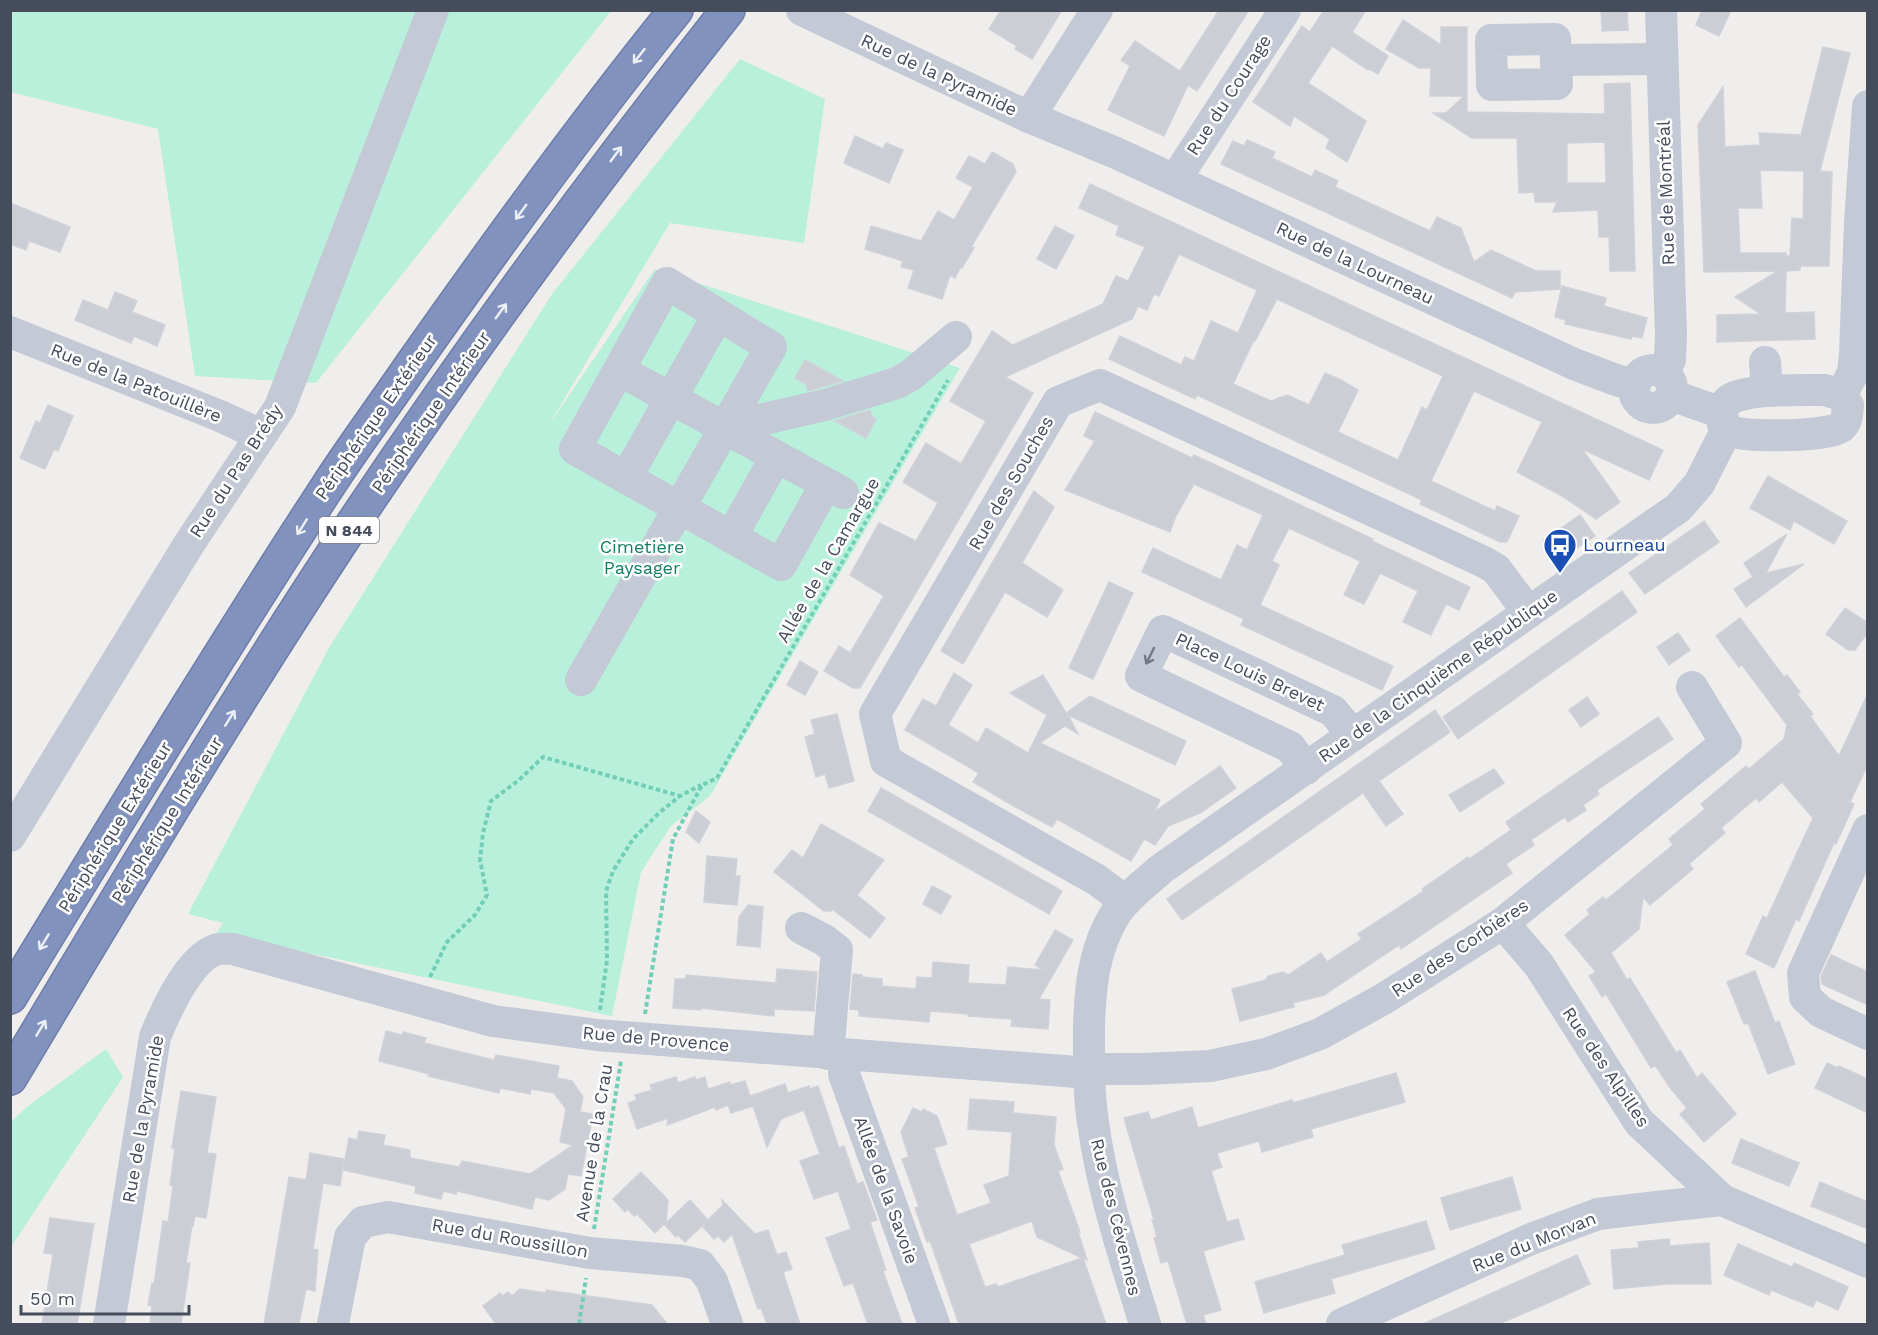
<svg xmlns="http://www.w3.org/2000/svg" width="1878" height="1335" font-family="'Work Sans',sans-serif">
	<rect width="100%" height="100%" fill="#f0eeed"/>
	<g fill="#b9f0db">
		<path d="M11,11H611L316,383L195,376L158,129L11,92Z"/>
		<path d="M740,59L825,99L804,243L670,223L548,426L655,269L960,368L710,796L671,826L641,872L612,1016L216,934L223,923L188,914L330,646L552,294Z"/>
		<path d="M106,1049L123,1077L11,1247V1122L28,1106Z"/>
	</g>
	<g fill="#ccced5" stroke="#d1d1d9" stroke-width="1.5" fill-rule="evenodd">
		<path d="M1001,10H1062L1032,59L1015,49L1017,46L989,29Z"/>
		<path d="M1219,10H1249L1197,91L1188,85L1164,136L1108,110L1130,66L1121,60L1135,41L1180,71Z"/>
		<path d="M1324,10H1366L1352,32L1388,56L1378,74L1369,69L1368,70L1332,46L1308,83L1366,121L1347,162L1326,148L1330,139L1294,116L1290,126L1253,102L1302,26L1310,32Z"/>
		<path d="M1601,10H1627L1628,30L1602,31Z"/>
		<path d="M1702,10H1731L1719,36L1696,25Z"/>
		<path d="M1403,20L1441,45V27H1467V112L1605,114L1604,84L1630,83L1635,271H1610L1609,237H1599L1598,210L1553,212L1557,202H1535L1534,192L1519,193L1517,138H1472L1433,113H1446L1464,96H1430L1431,68H1419L1386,49ZM1605,142L1606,183H1567V143Z"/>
		<path d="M1823,47L1850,53L1820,171L1832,172L1829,266H1800V270L1786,271L1785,313L1814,312L1815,339L1717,342V315L1761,314L1735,297L1778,271L1704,272L1698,125L1723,87L1725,147L1760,145L1759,133L1801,135ZM1760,170L1804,171L1803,219L1792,218L1790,256H1786V253H1740L1738,208H1762Z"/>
		<path d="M855,136L883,149L886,143L903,150L889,183L844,163Z"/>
		<path d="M1247,140L1275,152L1272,158L1312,177L1315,170L1338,181L1335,187L1430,231L1437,217L1461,228L1474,262L1491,250L1536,271H1560V289L1515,292L1512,298L1221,164L1233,141L1244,146Z"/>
		<path d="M992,152L1013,164L1016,172L971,247L974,248L962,268H960L955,278L950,275L942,299L908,288L914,270L901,267L903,261L865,249L871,226L921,241L938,211L954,220L973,187L956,178L969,156L985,164Z"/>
		<path d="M1090,184L1663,450L1649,480L1582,449L1620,502L1596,519L1562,496L1517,472L1542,422L1474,391L1431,481L1495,511L1497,506L1519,516L1507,542H1500L1420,504L1422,500L1197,395L1195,399L1109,359L1120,336L1181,365L1185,357L1194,361L1211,321L1238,333L1257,290L1179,254L1159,296L1154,294L1147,310L1138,306L1132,319L1005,377L1033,393L860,688H853L824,671L839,646L850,653L884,596L850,575L879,523L916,541L938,503L903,482L926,443L961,464L986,421L950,401L992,331L1013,345L1103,304L1116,276L1128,281L1145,247L1116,235L1119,226L1079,208ZM1277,299L1443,376L1427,410L1422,407L1398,460L1338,432L1358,390L1341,380L1325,373L1309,405L1287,395L1271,401L1233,384L1254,340L1255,341Z"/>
		<path d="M10,203L70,227L60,252L29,241L26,250L10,244Z"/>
		<path d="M1055,226L1074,236L1056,269L1037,259Z"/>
		<path d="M1562,286L1606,298L1604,306L1647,318L1642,338L1632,336L1631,339L1565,324L1566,320L1555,317Z"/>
		<path d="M115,292L137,301L132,312L165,325L157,346L134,336L131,343L75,320L83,300L108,310Z"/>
		<path d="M805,360L843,381L808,391L806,384L795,378Z"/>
		<path d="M48,405L73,416L58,451L54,449L45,469L20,458L36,421L40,423Z"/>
		<path d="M870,410L872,417L876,419L866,438L835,421Z"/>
		<path d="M1095,412L1192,458L1194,455L1373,539L1372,541L1470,587L1459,610L1446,604L1431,635L1403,622L1418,591L1380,573L1364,604L1344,595L1360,561L1289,528L1272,561L1279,565L1260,605L1393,666L1382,690L1241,625L1244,619L1142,572L1153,548L1221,580L1237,545L1247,550L1263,515L1194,484L1175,518L1170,532L1065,490L1095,441L1084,436Z"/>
		<path d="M1768,476L1847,521L1834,544L1794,521L1790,530L1750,508Z"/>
		<path d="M1034,491L1054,507L1022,563L1063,590L1047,617L1005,592L963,664L941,651Z"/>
		<path d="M1580,515L1595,536L1557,561L1543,541Z"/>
		<path d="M1704,521L1719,542L1645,594L1629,573Z"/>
		<path d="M1787,534L1766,573L1804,564L1746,607L1734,589L1753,577L1744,563Z"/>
		<path d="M1109,582L1133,593L1093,679L1069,668Z"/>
		<path d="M1622,591L1637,612L1458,739L1443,717Z"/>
		<path d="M1845,608L1868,623V632L1855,650H1848L1826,634Z"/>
		<path d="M1740,618L1784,677L1787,675L1800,692L1797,694L1813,714L1810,716L1839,756L1868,693V764L1850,802L1854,804L1836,844L1834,843L1799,921L1796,919L1774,968L1746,954L1763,916L1767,918L1813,818L1782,782L1759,802L1756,798L1721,828L1725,833L1689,864L1693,869L1650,905L1643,897L1639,929L1611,953L1627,980L1630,978L1676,1053L1680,1050L1697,1078L1702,1073L1736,1114L1704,1142L1680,1114L1687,1108L1671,1089L1655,1065L1651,1068L1606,994L1602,997L1589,976L1596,972L1565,935L1590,914L1587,910L1603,897L1606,900L1673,845L1669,839L1705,809L1701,804L1746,766L1749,769L1784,739L1787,725L1742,665L1739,667L1716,636Z"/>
		<path d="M1678,633L1690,650L1669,665L1657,647Z"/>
		<path d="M800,661L818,672L805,695L787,685Z"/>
		<path d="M954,673L972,685L948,725L978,743L986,728L1028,753L1047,715L1010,693L1043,675L1066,713L1090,696L1186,741L1175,765L1068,715L1078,734L1065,726L1040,743L1160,800L1154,812L1220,766L1236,788L1200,813L1168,826L1155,845L1144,839L1131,861L1057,819L1052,827L1012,805L973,782L979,773L905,730L923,699L936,706Z"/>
		<path d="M1587,697L1599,714L1581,727L1569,710Z"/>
		<path d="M1435,710L1450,732L1379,781L1403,814L1386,826L1363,793L1182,920L1167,899Z"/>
		<path d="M837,714L854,781L829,788L825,774L816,777L805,737L815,734L811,720Z"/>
		<path d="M1658,717L1673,739L1597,790L1599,794L1583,805L1586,810L1568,822L1565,817L1531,840L1534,845L1506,864L1512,873L1401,949L1399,945L1324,995L1293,1003L1294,1007L1240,1021L1232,989L1266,980L1268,976L1283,972L1288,975L1321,953L1327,962L1362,939L1358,934L1424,891L1422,889L1468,857L1469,859L1511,830L1506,822Z"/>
		<path d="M1494,769L1504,783L1460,812L1449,795Z"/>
		<path d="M881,788L1062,891L1049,914L868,811Z"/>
		<path d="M696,811L710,822L699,843L686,832Z"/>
		<path d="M821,824L884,860L857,895L885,918L870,938L832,909L831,911H824L774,872L792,850L803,858Z"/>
		<path d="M707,856L737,859L735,876H740L737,905L704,902Z"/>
		<path d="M932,886L951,896L941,914L923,904Z"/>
		<path d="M748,905L763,907L760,947L737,945L739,917Z"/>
		<path d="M1055,930L1073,940L1039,999L1050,1000L1048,1029L1011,1026L1012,1019L968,1016V1014L930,1011L929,1022L859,1016V1010L850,1009L853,974L862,975V977L882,979V986L916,989L917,977L932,978L933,962L969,965L968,983L1006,985L1008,967L1044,970L1035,965Z"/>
		<path d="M1831,955L1868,972V1005L1822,984L1821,976Z"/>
		<path d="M777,969L817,972L814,1011L774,1009V1016L701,1008V1010L673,1008L675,979H686V975L776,983Z"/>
		<path d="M1755,971L1775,1023L1779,1021L1795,1064L1768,1074L1748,1023L1744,1024L1727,982Z"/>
		<path d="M386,1031L402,1035L403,1032L426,1038L424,1043L494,1060L496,1055L559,1066L557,1078L572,1081L583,1097L580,1112L593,1114L581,1176L568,1174L565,1189L549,1200L535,1197L532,1209L457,1191L456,1194L443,1191L441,1199L415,1193L416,1186L343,1170L349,1138L357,1140L359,1131L385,1135L383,1145L410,1150V1158L459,1167L462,1161L530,1174L573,1145L560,1142L566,1109L554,1093L531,1089L530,1094L500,1088L499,1093L428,1076L429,1074L379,1061Z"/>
		<path d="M1827,1063L1838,1068L1839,1066L1868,1079V1113L1815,1088Z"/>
		<path d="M1396,1073L1405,1102L1311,1129L1313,1137L1262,1152L1259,1141L1217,1153L1222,1167L1211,1171L1227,1222L1238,1219L1244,1239L1203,1251L1221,1310L1203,1315L1206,1324H1187L1168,1261L1161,1263L1154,1238L1157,1237L1152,1220H1154L1124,1118L1148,1112L1151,1120L1192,1107L1198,1128L1292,1100L1293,1103Z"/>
		<path d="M676,1077L678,1083L695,1077L696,1080L705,1077L708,1089L730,1082V1085L745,1081L750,1096L785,1084L788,1093L809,1086L810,1089L818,1086L839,1148L844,1146L857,1184L863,1182L877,1220L870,1222L886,1270L883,1271L902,1324H868L853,1283L844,1286L826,1238L851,1229L838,1191L814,1199L800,1161L820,1154L804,1110L781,1119L767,1147L753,1106L731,1113L728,1105L716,1110L715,1107L667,1125L668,1118L637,1129L628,1103L637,1100L635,1095L652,1090L650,1085Z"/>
		<path d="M181,1091L216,1097L207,1153L216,1154L206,1218L195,1216L193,1226H192L186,1263H190L181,1324H150L152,1306L148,1305L152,1283L154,1284L163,1221L168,1222L173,1186L170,1185L175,1148H172Z"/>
		<path d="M970,1099L1014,1102L1013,1113L1056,1117L1054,1145L1063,1169L1058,1171L1080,1232H1078L1087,1260L1083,1258L1106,1324H959L930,1241L927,1242L915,1208L919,1207L902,1159L909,1157L901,1132L913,1108L922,1112L923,1109L937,1116L947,1144L934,1148L957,1215L991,1203L984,1185L1009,1176L1012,1132L968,1129ZM1032,1221L1037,1237L1082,1258L998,1287L996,1284L985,1287L969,1244Z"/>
		<path d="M1741,1139L1799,1163L1789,1186L1732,1163Z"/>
		<path d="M310,1153L344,1159L340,1186L323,1183L313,1249L318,1250L315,1291L306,1289L299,1324H264L289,1177L306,1180Z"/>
		<path d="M641,1172L668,1200L666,1223L690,1200L708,1220L723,1205L722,1200L755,1234L768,1230L777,1255L786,1252L792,1269L783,1272L800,1324H767L761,1308L758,1309L732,1234L724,1242L718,1236L714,1239L702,1226L704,1224L685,1242L678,1235L676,1237L664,1224L655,1233L637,1214L634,1216L627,1209L625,1212L613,1199Z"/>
		<path d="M1512,1177L1521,1209L1450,1230L1441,1198Z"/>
		<path d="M1820,1182L1868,1202V1229L1811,1206Z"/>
		<path d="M50,1218L94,1224L77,1324H42L53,1254L44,1253Z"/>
		<path d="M1426,1221L1435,1249L1331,1279L1335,1293L1264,1313L1255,1282L1345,1255L1342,1245Z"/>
		<path d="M1669,1239L1670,1246L1709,1243L1711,1284H1668L1614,1289L1611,1250L1639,1248L1638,1242Z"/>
		<path d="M1738,1244L1792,1267L1794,1263L1848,1287L1838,1310L1816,1300L1813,1307L1771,1290L1769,1295L1724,1275Z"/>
		<path d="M1577,1255L1590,1284L1557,1299L1499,1324H1423Z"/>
		<path d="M520,1289L546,1293V1290L652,1305L667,1324H496L483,1306L500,1293L502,1296L508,1292L512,1296Z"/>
	</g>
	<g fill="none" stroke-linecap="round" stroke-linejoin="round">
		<defs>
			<g id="highway">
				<path d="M10,997C114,827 217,656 326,489C353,447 383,407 411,366C496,245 583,125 676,10"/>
				<path d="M10,1078C122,891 234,703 354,522C472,346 597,176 728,10"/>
			</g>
		</defs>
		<use href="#highway" stroke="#6e7daa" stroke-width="36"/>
		<g stroke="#70cfb6" stroke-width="4" stroke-dasharray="4.5 3" stroke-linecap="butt">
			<path d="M430,977L447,942L475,915L487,895L480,860L483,833L491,801L519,780L543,757L680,796"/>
			<path d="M600,1010L607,960L606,891L613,871L633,839L660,812L680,796L701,785"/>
			<path d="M645,1014L673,839L702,785L717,778L948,380"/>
			<path d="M594,1229L621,1061"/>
			<path d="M579,1324L586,1278"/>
		</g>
		<g stroke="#c3c9d5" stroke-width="32">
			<path d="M802,10L1029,117L1116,153L1574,364L1616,380L1635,385"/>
			<path d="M1661,10L1671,334L1670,360L1663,373"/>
			<path d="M1555,39L1557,84L1492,85L1491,40Z"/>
			<path d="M1557,60L1661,59"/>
			<path d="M1029,117L1097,10"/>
			<path d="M1175,180L1285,10"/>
			<path d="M10,332L220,416L261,435"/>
			<path d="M1765,362L1767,391"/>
			<path d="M619,370L843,493"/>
			<circle cx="1653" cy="389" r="19"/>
			<path d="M1825,390L1841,395L1848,405C1847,413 1848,421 1841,427C1827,437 1751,437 1734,432C1729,431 1726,429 1723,425C1722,416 1721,409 1727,402C1738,388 1806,390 1825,390Z"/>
			<path d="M1671,395L1722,413"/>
			<path d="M1841,395L1853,373L1855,354L1860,222L1868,106"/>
			<path d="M725,428L825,405L897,383L911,375L956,337"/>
			<path d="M626,478L718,315"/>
			<path d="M731,537L776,457"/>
			<path d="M581,680C644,569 708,458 771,347L667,283L575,449C644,488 713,526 781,565L826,484"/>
			<path d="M1306,769L1290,747L1141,676L1163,631L1333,711L1353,735"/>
			<path d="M1868,830L1803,973L1805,997L1821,1012L1868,1034"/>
			<path d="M10,836L189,544L280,407L433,10"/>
			<path d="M1125,901L1097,880L886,761L875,714L1058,402L1100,385L1484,562L1496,569L1528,612"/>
			<path d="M1503,923L1539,965L1639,1122L1722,1200"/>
			<path d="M801,928L824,940L837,950L828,1054"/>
			<path d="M844,1055V1074L934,1324"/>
			<path d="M109,1324L155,1037C165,1012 188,960 215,950C220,948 228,949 233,949L493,1021L597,1035L1077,1072L1103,1069H1144L1210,1066L1266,1054L1320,1034L1385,998L1503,923L1726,743L1692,687"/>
			<path d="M333,1324L350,1237L363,1222L388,1217L590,1253L683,1261L700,1265L712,1281L727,1324"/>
			<path d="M1145,1324C1125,1258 1102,1191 1093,1122C1088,1090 1089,1058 1089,1027C1090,987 1094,947 1116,913C1127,896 1146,883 1161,869L1678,508L1699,484L1727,429"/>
			<path d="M1342,1324L1531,1239L1598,1214L1657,1207L1722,1200L1868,1262"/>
		</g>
		<use href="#highway" stroke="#8292bf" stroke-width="33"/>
	</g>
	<defs><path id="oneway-shaft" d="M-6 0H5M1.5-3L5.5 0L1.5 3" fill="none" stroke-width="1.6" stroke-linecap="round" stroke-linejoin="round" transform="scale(1.5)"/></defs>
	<g stroke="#eceff5">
		<use href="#oneway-shaft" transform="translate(639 56) rotate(128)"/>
		<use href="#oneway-shaft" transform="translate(616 154) rotate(-53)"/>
		<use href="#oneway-shaft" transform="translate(521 212) rotate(126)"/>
		<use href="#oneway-shaft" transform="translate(501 311) rotate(-54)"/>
		<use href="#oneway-shaft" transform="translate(302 527) rotate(122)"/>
		<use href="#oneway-shaft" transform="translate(230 718) rotate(-58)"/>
		<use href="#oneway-shaft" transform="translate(44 942) rotate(121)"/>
		<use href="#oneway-shaft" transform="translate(41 1028) rotate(-59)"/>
	</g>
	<use stroke="#717886" href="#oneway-shaft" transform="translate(1150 656) rotate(116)"/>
	<defs>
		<symbol id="bus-pin" viewBox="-11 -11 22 30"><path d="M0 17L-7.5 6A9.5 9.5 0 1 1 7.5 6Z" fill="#1a4fb4" stroke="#fff"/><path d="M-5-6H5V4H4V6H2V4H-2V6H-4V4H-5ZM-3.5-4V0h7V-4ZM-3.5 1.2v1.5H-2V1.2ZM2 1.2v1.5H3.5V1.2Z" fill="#fff"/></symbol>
	</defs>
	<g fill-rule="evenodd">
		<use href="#bus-pin" x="1541" y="526" width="38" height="52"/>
	</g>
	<g text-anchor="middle" stroke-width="5" stroke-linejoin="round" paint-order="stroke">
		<rect fill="#fff" stroke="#7d828c" stroke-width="1.5" x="319" y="517" width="60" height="26" rx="4.5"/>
		<g font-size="16" font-weight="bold" fill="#454c5b">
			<text x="349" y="536">N 844</text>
		</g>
		<g font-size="18" fill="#454c5b" stroke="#fff">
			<text transform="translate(939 75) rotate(25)" y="6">Rue de la Pyramide</text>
			<text transform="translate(1229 95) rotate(-57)" y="6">Rue du Courage</text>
			<text transform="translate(1666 193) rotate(-92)" y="6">Rue de Montréal</text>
			<text transform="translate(1355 263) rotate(25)" y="6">Rue de la Lourneau</text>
			<text transform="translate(136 383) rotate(22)" y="6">Rue de la Patouillère</text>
			<text transform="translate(431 412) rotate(-55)" y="6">Périphérique Intérieur</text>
			<text transform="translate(376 417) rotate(-55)" y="6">Périphérique Extérieur</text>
			<text transform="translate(236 471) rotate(-57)" y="6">Rue du Pas Brédy</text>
			<text transform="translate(1011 483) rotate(-60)" y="6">Rue des Souches</text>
			<text transform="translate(828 560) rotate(-60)" y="6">Allée de la Camargue</text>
			<text transform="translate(1250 672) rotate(25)" y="6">Place Louis Brevet</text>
			<text transform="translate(1438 676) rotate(-35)" y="6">Rue de la Cinquième République</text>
			<text transform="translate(167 820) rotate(-58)" y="6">Périphérique Intérieur</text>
			<text transform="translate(115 827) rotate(-58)" y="6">Périphérique Extérieur</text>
			<text transform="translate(1460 948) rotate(-34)" y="6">Rue des Corbières</text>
			<text transform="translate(656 1039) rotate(5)" y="6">Rue de Provence</text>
			<text transform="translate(1606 1067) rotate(56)" y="6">Rue des Alpilles</text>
			<text transform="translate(143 1119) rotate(-80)" y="6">Rue de la Pyramide</text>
			<text transform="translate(594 1143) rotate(-81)" y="6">Avenue de la Crau</text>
			<text transform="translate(886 1190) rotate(70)" y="6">Allée de la Savoie</text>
			<text transform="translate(1116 1217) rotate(76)" y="6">Rue des Cévennes</text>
			<text transform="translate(510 1238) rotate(10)" y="6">Rue du Roussillon</text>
			<text transform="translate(1534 1242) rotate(-22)" y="6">Rue du Morvan</text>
		</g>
		<g font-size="18" fill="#164399" stroke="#fff" text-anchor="start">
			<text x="1583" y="551">Lourneau</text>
		</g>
		<g font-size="18" fill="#137f61" stroke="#fff">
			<text x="642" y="553">Cimetière<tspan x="642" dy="21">Paysager</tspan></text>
		</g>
	</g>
	<rect width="1878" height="1335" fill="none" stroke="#454c5b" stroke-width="24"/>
	<path d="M21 1305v9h168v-9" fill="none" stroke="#454c5b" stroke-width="3"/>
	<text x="30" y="1305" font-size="18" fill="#454c5b" stroke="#ffffff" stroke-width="4.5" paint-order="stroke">50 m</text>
</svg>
